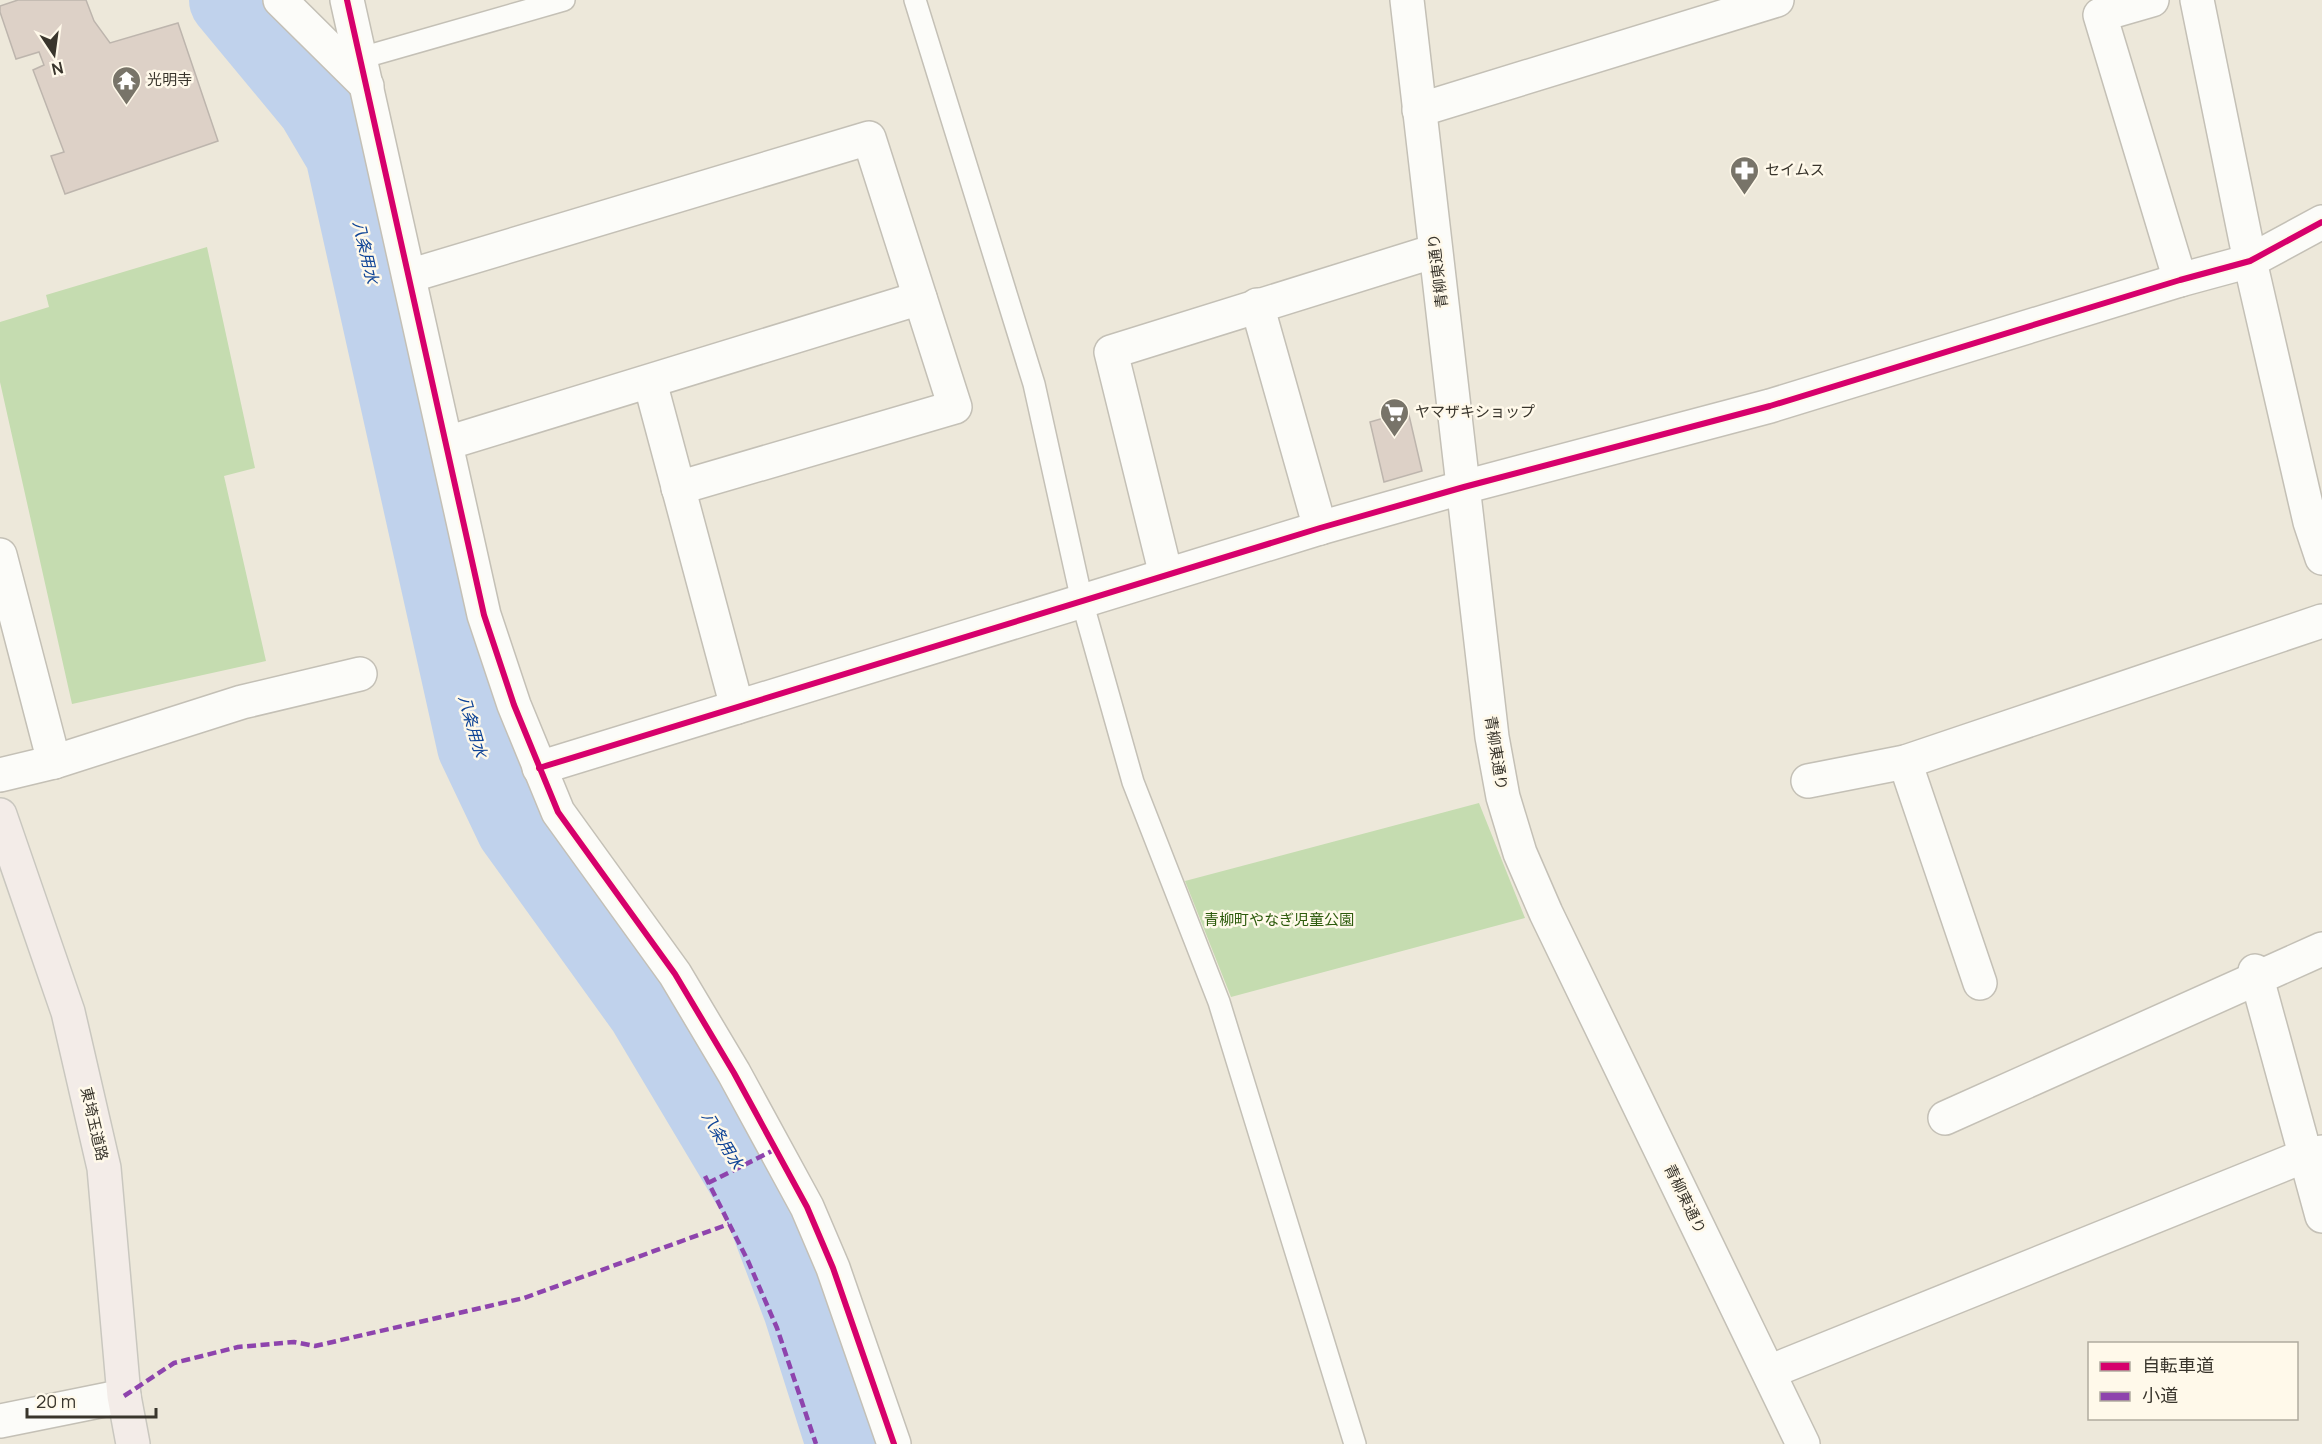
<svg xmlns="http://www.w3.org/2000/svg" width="2322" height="1444" font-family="Manrope,'Noto Sans JP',sans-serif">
	<rect width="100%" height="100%" fill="#ede8da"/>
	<g fill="#c5dcb0">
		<path d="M207,247L255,468L224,476L266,661L72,704L0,382V322L49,307L46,295Z"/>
		<path d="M1479,803L1525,918L1231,997L1185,881Z"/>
	</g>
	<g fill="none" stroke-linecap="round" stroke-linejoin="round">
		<path stroke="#c0d2ec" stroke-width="78" d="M228,0L315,105L344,154L476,746L515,828L646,1010L763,1206L802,1309L845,1444"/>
	</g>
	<g fill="#ddd1c7" stroke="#bdb5ad" stroke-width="1.5">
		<path d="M18,0H86L94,21L110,43L178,23L218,141L65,194L51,156L64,152L33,70L44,65L39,52L16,59L0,12V6Z"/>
		<path d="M1408,411L1422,471L1384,482L1370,422Z"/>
	</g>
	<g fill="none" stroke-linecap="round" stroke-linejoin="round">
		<defs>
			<g id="service">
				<path d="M915,0L1034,384L1082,601L1133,782L1219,1002L1355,1444"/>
				<path d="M361,58L564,0"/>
			</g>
			<g id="minor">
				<path d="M280,0L367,86"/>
				<path d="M347,0L484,615L514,705L558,812L675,974L734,1073L807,1207L833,1268L894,1444"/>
				<path d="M2152,0L2100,15L2180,280"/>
				<path d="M2197,0L2250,261L2310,522L2322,558"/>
				<path d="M1419,110L1777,0"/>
				<path d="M409,276L869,138L955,407L678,488"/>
				<path d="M1257,305L1320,528"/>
				<path d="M650,382L737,707"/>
				<path d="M447,443L920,298"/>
				<path d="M0,555L54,762"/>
				<path d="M1166,575L1111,352L1435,251"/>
				<path d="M1905,762L1980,983"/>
				<path d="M539,768L1320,528L1464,487L1770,406L2180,280L2250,261L2322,222"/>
				<path d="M0,775L54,762L242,702L360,674"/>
				<path d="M1808,781L1905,762L2322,621"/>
				<path d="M2255,971L2322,1216"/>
				<path d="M1945,1118L2322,949"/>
				<path d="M1769,1372L2297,1159L2322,1152"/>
			</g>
			<g id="tertiary">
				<path d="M1407,0L1492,737L1503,797L1520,853L1546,913L1803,1444"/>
				<path d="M0,1421L124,1396"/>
			</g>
			<path id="trunk" d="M0,815L68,1012L104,1168L124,1396L133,1444"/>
		</defs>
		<use href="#service" stroke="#c4c0b6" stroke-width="24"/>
		<use href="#minor" stroke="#c4c0b6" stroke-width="36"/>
		<use href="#tertiary" stroke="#c4c0b6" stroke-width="36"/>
		<use href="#trunk" stroke="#c9c7bf" stroke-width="36"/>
		<use href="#service" stroke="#fcfcf9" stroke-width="21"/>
		<use href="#minor" stroke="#fcfcf9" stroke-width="33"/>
		<use href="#tertiary" stroke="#fcfcf9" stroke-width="33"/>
		<use href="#trunk" stroke="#f3ece8" stroke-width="33"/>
		<g stroke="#8e44ad" stroke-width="4.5" stroke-dasharray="9 4.5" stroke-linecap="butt">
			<path d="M705,1176L748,1261L777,1328L816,1444"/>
			<path d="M708,1183L776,1149"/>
			<path d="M124,1396L174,1363L238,1347L294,1342L315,1346L524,1298L729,1224"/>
		</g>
		<defs>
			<g id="cycleway">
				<path d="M347,0L484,615L514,705L558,812L675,974L734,1073L807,1207L833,1268L894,1444"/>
				<path d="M539,768L1320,528L1464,487L1770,406L2180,280L2250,261L2322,222"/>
			</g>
		</defs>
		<use href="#cycleway" stroke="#fff9ea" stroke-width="10"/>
		<use href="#cycleway" stroke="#d6006c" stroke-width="6"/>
	</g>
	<defs>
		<symbol id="temple-pin" viewBox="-11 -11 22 30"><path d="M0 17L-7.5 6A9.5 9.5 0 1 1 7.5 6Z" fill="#787469" stroke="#fff9ea"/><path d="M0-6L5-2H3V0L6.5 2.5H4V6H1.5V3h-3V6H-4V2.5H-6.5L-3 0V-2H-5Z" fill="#fff"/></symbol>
		<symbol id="pharmacy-pin" viewBox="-11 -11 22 30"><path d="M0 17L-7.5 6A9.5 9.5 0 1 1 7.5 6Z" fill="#787469" stroke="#fff9ea"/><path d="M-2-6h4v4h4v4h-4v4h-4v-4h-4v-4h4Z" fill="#fff"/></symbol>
		<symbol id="supermarket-pin" viewBox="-11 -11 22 30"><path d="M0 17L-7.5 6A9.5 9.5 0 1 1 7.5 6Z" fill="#787469" stroke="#fff9ea"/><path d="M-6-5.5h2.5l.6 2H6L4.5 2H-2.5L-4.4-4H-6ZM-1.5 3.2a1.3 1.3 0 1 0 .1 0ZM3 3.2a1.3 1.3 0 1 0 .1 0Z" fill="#fff"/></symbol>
	</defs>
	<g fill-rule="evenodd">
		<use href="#temple-pin" x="110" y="64" width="33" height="45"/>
		<use href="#pharmacy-pin" x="1728" y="154" width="33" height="45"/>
		<use href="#supermarket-pin" x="1378" y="396" width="33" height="45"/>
	</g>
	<g text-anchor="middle" stroke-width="5" stroke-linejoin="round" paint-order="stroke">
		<g font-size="15" fill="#39352c" stroke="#fff9ea" text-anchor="start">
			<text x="147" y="85">光明寺</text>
			<text x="1765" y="175">セイムス</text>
			<text x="1415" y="417">ヤマザキショップ</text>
		</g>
		<g font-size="15" fill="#39352c" stroke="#fff9ea">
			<text transform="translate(1438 271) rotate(-97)" y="5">青柳東通り</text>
			<text transform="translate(1496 753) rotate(81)" y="5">青柳東通り</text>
			<text transform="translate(94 1124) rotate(77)" y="5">東埼玉道路</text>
			<text transform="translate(1685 1199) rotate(64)" y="5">青柳東通り</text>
		</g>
		<g font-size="15" fill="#2d5b0c" stroke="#fff9ea">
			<text x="1279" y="925">青柳町やなぎ児童公園</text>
		</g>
		<g font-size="16" font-style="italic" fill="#0f4497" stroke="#fff9ea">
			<text transform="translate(366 252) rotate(77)" y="6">八条用水</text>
			<text transform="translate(473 726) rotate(74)" y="6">八条用水</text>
			<text transform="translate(723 1140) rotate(59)" y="6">八条用水</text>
		</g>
	</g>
	<rect x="2088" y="1342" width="210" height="78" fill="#fff9ea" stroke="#b0ab9e" stroke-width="1.5"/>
	<rect x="2100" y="1362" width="30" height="9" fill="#d6006c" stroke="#b0ab9e" stroke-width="1.5"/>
	<text x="2142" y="1372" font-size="18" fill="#39352c">自転車道</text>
	<rect x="2100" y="1392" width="30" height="9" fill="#8e44ad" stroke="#b0ab9e" stroke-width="1.5"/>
	<text x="2142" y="1402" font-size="18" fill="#39352c">小道</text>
	<g transform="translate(54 54) rotate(167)" stroke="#fff9ea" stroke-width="4.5" paint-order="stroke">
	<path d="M0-4.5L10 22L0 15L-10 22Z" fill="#39352c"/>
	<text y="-9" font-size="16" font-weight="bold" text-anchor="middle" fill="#39352c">N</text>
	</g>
	<path d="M27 1408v9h129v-9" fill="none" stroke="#39352c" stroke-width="3"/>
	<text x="36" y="1408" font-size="18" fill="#39352c" stroke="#fff9ea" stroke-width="4.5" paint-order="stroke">20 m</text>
</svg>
